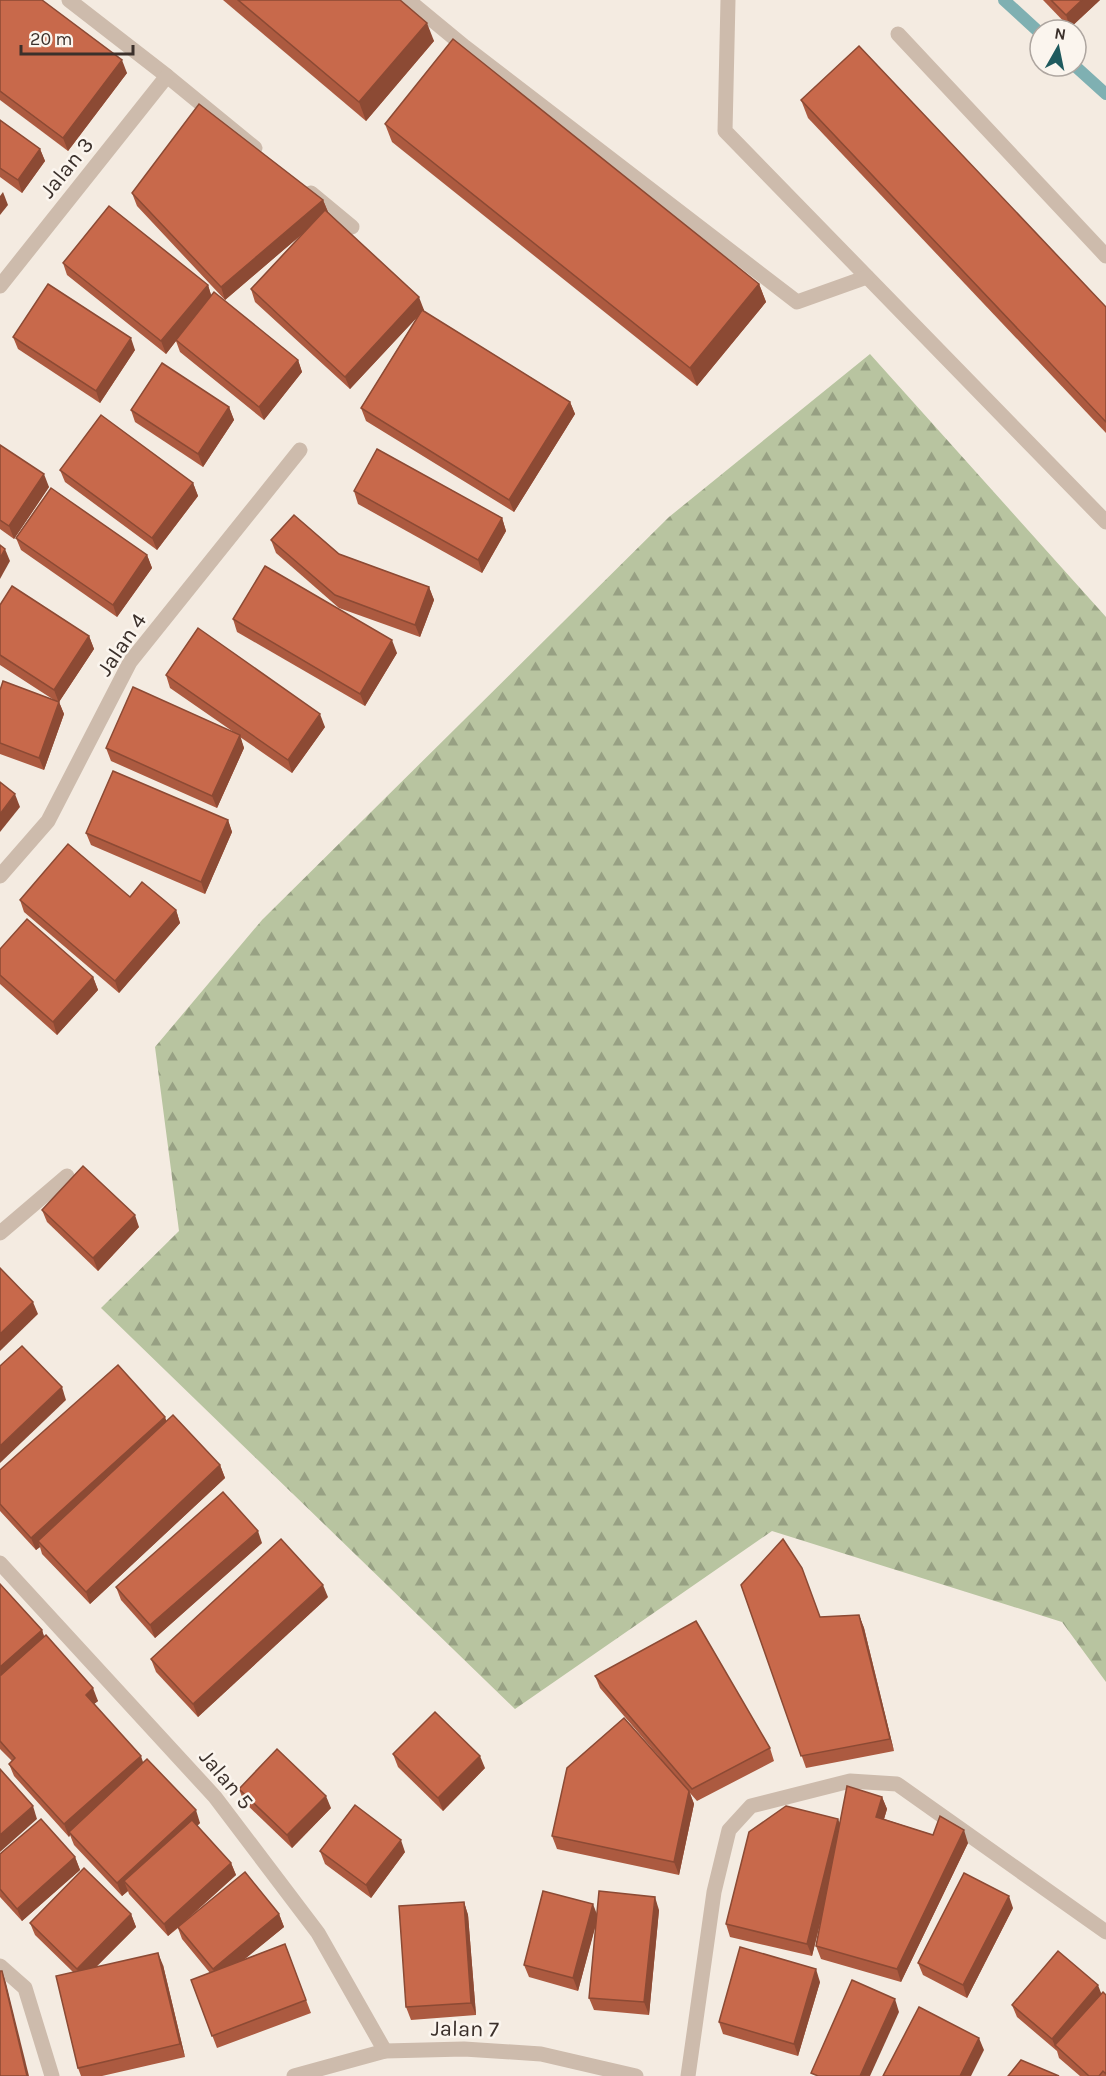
<svg xmlns="http://www.w3.org/2000/svg" width="1106" height="2076" font-family="Karla,sans-serif">
	<defs>
		<pattern id="forest-firs" width="22" height="20" patternUnits="userSpaceOnUse" patternTransform="scale(1.5)"><rect width="22" height="20" fill="#b8c4a0"/><path d="M5 1l3.5 6h-7zM16 11l3.5 6h-7z" fill="#97a083"/></pattern>
	</defs>
	<rect width="100%" height="100%" fill="#f4ebe1"/>
	<path fill="url(#forest-firs)" d="M870,354L1106,617V1682L1062,1622L772,1531L515,1709L101,1308L179,1231L155,1047L262,920L669,517Z"/>
	<g fill="none" stroke-linecap="round" stroke-linejoin="round">
		<g stroke="#7fb0b2" stroke-width="12">
			<path d="M1004,0L1040,33"/>
			<path d="M1075,66L1106,94"/>
		</g>
		<g stroke="#cdbbac" stroke-width="15">
			<path d="M728,0L725,131L1106,522"/>
			<path d="M898,34L1106,256"/>
		</g>
		<g stroke="#cdbbac" stroke-width="15">
			<path d="M69,0L167,76L255,148"/>
			<path d="M408,0L465,47L797,302L867,277"/>
			<path d="M311,193L352,227"/>
			<path d="M0,286L167,76"/>
			<path d="M0,876L48,821L130,662L300,450"/>
			<path d="M0,1233L67,1176"/>
			<path d="M0,1563L215,1797L318,1933L385,2051"/>
			<path d="M0,1966L25,1988L52,2076"/>
			<path d="M294,2076L385,2051L464,2049L541,2054L636,2076"/>
			<path d="M688,2076L714,1892L729,1830L751,1806L850,1781L897,1784L1106,1932"/>
		</g>
	</g>
	<g fill="#ac5a40">
		<path d="M0,0L127,73L68,151L0,100Z"/>
		<path d="M223,0H400L434,41L366,121Z"/>
		<path d="M1043,0H1100L1070,28Z"/>
		<path d="M801,100L1106,307V433L808,118Z"/>
		<path d="M0,120L40,149L45,161L22,193L0,177Z"/>
		<path d="M385,124L759,284L766,302L697,386L392,142Z"/>
		<path d="M132,193L323,200L328,212L424,310L423,311L570,402L575,414L514,512L366,421L361,408L418,316L350,389L255,302L251,289L302,234L225,300L137,206Z"/>
		<path d="M63,263L208,285L211,295L298,360L302,372L264,420L180,352L176,341L166,354L67,275Z"/>
		<path d="M13,337L135,350L100,403L18,349Z"/>
		<path d="M229,407L234,420L203,467L135,422L131,410Z"/>
		<path d="M0,445L49,487L14,539L0,529Z"/>
		<path d="M60,470L193,483L198,496L157,550L65,482Z"/>
		<path d="M354,491L502,518L506,531L482,573L358,504Z"/>
		<path d="M16,538L147,555L152,568L117,617L21,550Z"/>
		<path d="M271,540L339,554L429,587L434,600L420,637L339,608L276,553Z"/>
		<path d="M0,605L89,636L94,649L59,702L64,714L44,770L0,754V690L54,700L0,665Z"/>
		<path d="M233,619L397,653L365,706L237,632Z"/>
		<path d="M166,675L325,727L292,773L240,737L244,748L217,808L111,761L106,748L235,733L170,688Z"/>
		<path d="M228,820L232,832L205,894L91,845L86,833Z"/>
		<path d="M130,897L176,910L180,923L119,993L24,912L20,900Z"/>
		<path d="M0,949L93,977L98,990L57,1035L0,984Z"/>
		<path d="M42,1210L139,1227L98,1271L47,1222Z"/>
		<path d="M167,1421L220,1465L225,1478L90,1604L42,1554L40,1547L36,1550L0,1511V1470Z"/>
		<path d="M262,1543L155,1638L121,1600L116,1587Z"/>
		<path d="M0,1584L42,1630L44,1637L98,1701L94,1704L143,1763L200,1823L197,1826L231,1863L236,1875L190,1917L279,1914L284,1927L243,1960L285,1944L311,2013L217,2048L191,1980L210,1973L182,1939L178,1928L168,1936L129,1894L128,1891L122,1896L74,1845L70,1835L69,1837L14,1776L9,1764L12,1761L0,1749Z"/>
		<path d="M741,1585L820,1617L859,1615L864,1628L894,1751L806,1768Z"/>
		<path d="M328,1597L198,1717L156,1672L151,1659Z"/>
		<path d="M595,1676L770,1748L774,1761L697,1801L690,1793L694,1804L679,1875L557,1849L552,1836L661,1759L600,1688Z"/>
		<path d="M393,1754L485,1768L443,1811L398,1767Z"/>
		<path d="M239,1789L331,1808L292,1848L244,1802Z"/>
		<path d="M882,1797L887,1809L884,1819L933,1835L968,1843L901,1982L821,1959L816,1946L823,1911L812,1956L730,1937L726,1924L840,1823Z"/>
		<path d="M320,1851L405,1852L371,1898L325,1864Z"/>
		<path d="M0,1854L75,1857L80,1870L22,1921L0,1897Z"/>
		<path d="M464,1902L468,1915L476,2015L411,2020L406,2007Z"/>
		<path d="M1013,1908L967,1998L923,1975L918,1963Z"/>
		<path d="M659,1910L649,2015L594,2010L589,1998L596,1923L578,1991L529,1977L524,1965L597,1914Z"/>
		<path d="M131,1914L136,1927L96,1967L163,1965L185,2057L102,2076H81L78,2068L73,1972L35,1935L30,1923Z"/>
		<path d="M820,1982L798,2056L723,2034L719,2022Z"/>
		<path d="M1101,1994L1106,1995V2076H1080L1059,2058L1057,2051L1017,2017L1012,2005Z"/>
	</g>
	<g fill="#8c4a34">
		<path d="M1082,0H1100L1070,28L1066,15Z"/>
		<path d="M427,23L434,41L366,121L359,102Z"/>
		<path d="M122,60L127,73L68,151L63,138Z"/>
		<path d="M40,149L45,161L22,193L18,180Z"/>
		<path d="M3,192L8,205L0,215V196Z"/>
		<path d="M323,200L328,212L225,300L221,287Z"/>
		<path d="M759,284L766,302L697,386L690,368Z"/>
		<path d="M208,285L212,298L176,340V341L166,354L161,341Z"/>
		<path d="M419,297L424,310L350,389L345,377Z"/>
		<path d="M131,338L135,350L100,403L96,391Z"/>
		<path d="M298,360L302,372L264,420L259,407Z"/>
		<path d="M570,402L575,414L514,512L509,500Z"/>
		<path d="M229,407L234,420L203,467L198,454Z"/>
		<path d="M44,474L49,487L14,539L9,526Z"/>
		<path d="M193,483L198,496L157,550L152,538Z"/>
		<path d="M502,518L506,531L482,573L478,560Z"/>
		<path d="M5,549L10,561L0,579V558Z"/>
		<path d="M147,555L152,568L117,617L113,605Z"/>
		<path d="M429,587L434,600L420,637L415,625Z"/>
		<path d="M89,636L94,649L59,702L64,714L44,770L39,758L59,703L54,690Z"/>
		<path d="M392,640L397,653L365,706L360,694Z"/>
		<path d="M320,714L325,727L292,773L288,760Z"/>
		<path d="M240,735L244,748L217,808L212,796Z"/>
		<path d="M15,794L20,807L0,832V814Z"/>
		<path d="M228,820L232,832L205,894L201,882Z"/>
		<path d="M176,910L180,923L119,993L115,981Z"/>
		<path d="M93,977L98,990L57,1035L53,1022Z"/>
		<path d="M135,1215L139,1227L98,1271L93,1258Z"/>
		<path d="M33,1302L38,1314L0,1351V1334Z"/>
		<path d="M62,1387L66,1400L0,1463V1446Z"/>
		<path d="M165,1417L170,1430L38,1541L40,1547L36,1550L31,1538Z"/>
		<path d="M220,1465L225,1478L90,1604L86,1592Z"/>
		<path d="M258,1531L262,1543L155,1638L150,1625Z"/>
		<path d="M323,1585L328,1597L198,1717L193,1704Z"/>
		<path d="M859,1615L864,1628L894,1751L890,1739Z"/>
		<path d="M42,1630L46,1642L0,1684V1667Z"/>
		<path d="M93,1688L98,1701L90,1707L86,1695Z"/>
		<path d="M141,1756L145,1768L69,1832L70,1835L69,1837L64,1824Z"/>
		<path d="M480,1756L485,1768L443,1811L438,1798Z"/>
		<path d="M689,1791L694,1804L679,1875L674,1862Z"/>
		<path d="M326,1796L331,1808L292,1848L287,1835Z"/>
		<path d="M882,1797L887,1809L881,1829L876,1817Z"/>
		<path d="M33,1806L37,1819L0,1852V1835Z"/>
		<path d="M196,1810L200,1823L130,1888L124,1881L128,1891L122,1896L117,1883Z"/>
		<path d="M838,1819L843,1831L812,1956L807,1944Z"/>
		<path d="M964,1830L968,1843L901,1982L897,1969Z"/>
		<path d="M401,1840L405,1852L371,1898L366,1885Z"/>
		<path d="M75,1857L80,1870L22,1921L17,1909Z"/>
		<path d="M231,1863L236,1875L168,1936L164,1924Z"/>
		<path d="M1009,1896L1013,1908L967,1998L963,1985Z"/>
		<path d="M655,1897L659,1910L649,2015L644,2002Z"/>
		<path d="M464,1902L468,1915L476,2015L471,2003Z"/>
		<path d="M593,1904L598,1917L578,1991L573,1978Z"/>
		<path d="M131,1914L136,1927L82,1981L77,1969Z"/>
		<path d="M279,1914L284,1927L218,1981L213,1969Z"/>
		<path d="M158,1953L163,1965L185,2057L180,2044Z"/>
		<path d="M816,1969L820,1982L798,2056L794,2044Z"/>
		<path d="M2,1971L6,1983L29,2076H27Z"/>
		<path d="M1098,1985L1103,1998L1055,2045L1057,2051L1052,2039Z"/>
		<path d="M895,1999L899,2012L870,2076H860Z"/>
		<path d="M979,2038L984,2050L971,2076H960Z"/>
	</g>
	<g fill="#c8694b" stroke="#8c4a34" stroke-width="1.5">
		<path d="M0,0H42L122,60L63,138L0,91Z"/>
		<path d="M238,0H400L427,23L359,102Z"/>
		<path d="M1051,0H1082L1066,15Z"/>
		<path d="M453,39L759,284L690,368L385,124Z"/>
		<path d="M859,46L1106,307V422L801,100Z"/>
		<path d="M199,104L323,200L221,287L132,193Z"/>
		<path d="M0,120L40,149L18,180L0,168Z"/>
		<path d="M109,206L208,285L161,341L63,263Z"/>
		<path d="M325,210L419,297L345,377L251,289Z"/>
		<path d="M48,284L131,338L96,391L13,337Z"/>
		<path d="M214,292L298,360L259,407L176,340Z"/>
		<path d="M422,310L570,402L509,500L361,408Z"/>
		<path d="M162,363L229,407L198,454L131,410Z"/>
		<path d="M101,415L193,483L152,538L60,470Z"/>
		<path d="M0,445L44,474L9,526L0,520Z"/>
		<path d="M377,449L502,518L478,560L354,491Z"/>
		<path d="M51,488L147,555L113,605L16,538Z"/>
		<path d="M294,515L339,554L429,587L415,625L335,595L271,540Z"/>
		<path d="M0,545L5,549L0,558Z"/>
		<path d="M265,566L392,640L360,694L233,619Z"/>
		<path d="M12,586L89,636L54,690L0,655V605Z"/>
		<path d="M198,628L320,714L288,760L166,675Z"/>
		<path d="M3,681L59,702L39,758L0,743V690Z"/>
		<path d="M133,687L240,735L212,796L106,748Z"/>
		<path d="M113,771L228,820L201,882L86,833Z"/>
		<path d="M0,782L15,794L0,814Z"/>
		<path d="M68,844L130,897L142,882L176,910L115,981L20,900Z"/>
		<path d="M27,919L93,977L53,1022L0,975V949Z"/>
		<path d="M83,1166L135,1215L93,1258L42,1210Z"/>
		<path d="M0,1268L33,1302L0,1334Z"/>
		<path d="M22,1346L62,1387L0,1446V1366Z"/>
		<path d="M118,1365L165,1417L31,1538L0,1504V1470Z"/>
		<path d="M173,1415L220,1465L86,1592L38,1541Z"/>
		<path d="M223,1492L258,1531L150,1625L116,1587Z"/>
		<path d="M281,1539L323,1585L193,1704L151,1659Z"/>
		<path d="M783,1539L802,1568L820,1617L859,1615L890,1739L801,1756L741,1585Z"/>
		<path d="M0,1584L42,1630L0,1667Z"/>
		<path d="M696,1621L770,1748L692,1789L595,1676Z"/>
		<path d="M46,1635L93,1688L86,1695L141,1756L64,1824L9,1764L15,1758L0,1741V1676Z"/>
		<path d="M435,1712L480,1756L438,1798L393,1754Z"/>
		<path d="M624,1718L689,1791L674,1862L552,1836L567,1768Z"/>
		<path d="M277,1749L326,1796L287,1835L239,1789Z"/>
		<path d="M147,1759L196,1810L117,1883L69,1832Z"/>
		<path d="M0,1769L33,1806L0,1835Z"/>
		<path d="M847,1786L882,1797L876,1817L933,1835L940,1816L964,1830L897,1969L816,1946Z"/>
		<path d="M355,1805L401,1840L366,1885L320,1851Z"/>
		<path d="M786,1806L838,1819L807,1944L726,1924L749,1832Z"/>
		<path d="M41,1819L75,1857L17,1909L0,1889V1854Z"/>
		<path d="M192,1820L231,1863L164,1924L124,1881Z"/>
		<path d="M84,1868L131,1914L77,1969L30,1923Z"/>
		<path d="M245,1872L279,1914L213,1969L178,1927Z"/>
		<path d="M964,1873L1009,1896L963,1985L918,1963Z"/>
		<path d="M543,1891L593,1904L573,1978L524,1965Z"/>
		<path d="M599,1891L655,1897L644,2002L589,1998Z"/>
		<path d="M464,1902L471,2003L406,2007L399,1906Z"/>
		<path d="M285,1944L306,2000L212,2036L191,1980Z"/>
		<path d="M740,1947L816,1969L794,2044L719,2022Z"/>
		<path d="M1058,1951L1098,1985L1052,2039L1012,2005Z"/>
		<path d="M158,1953L180,2044L78,2068L56,1976Z"/>
		<path d="M0,1971H2L27,2076H0Z"/>
		<path d="M852,1980L895,1999L860,2076H818L811,2073Z"/>
		<path d="M1103,1992L1106,1995V2074L1103,2071L1099,2076H1089L1055,2045Z"/>
		<path d="M919,2007L979,2038L960,2076H883Z"/>
		<path d="M1021,2060L1059,2076H1008Z"/>
	</g>
	<g text-anchor="middle" stroke-width="5" stroke-linejoin="round" paint-order="stroke">
		<g font-size="22" fill="#3b302b" stroke="#fbf5ee">
			<text transform="translate(66 167) rotate(-51)" y="8">Jalan 3</text>
			<text transform="translate(121 644) rotate(-56)" y="8">Jalan 4</text>
			<text transform="translate(227 1779) rotate(50)" y="8">Jalan 5</text>
			<text transform="translate(465 2028) rotate(1)" y="8">Jalan 7</text>
		</g>
	</g>
	<g transform="translate(1058 48) rotate(9)"><circle r="28" fill="#fbf5ee" stroke="#aea6a0" stroke-width="1.5"/>
	<path d="M0-4.5L10 22L0 15L-10 22Z" fill="#1f5a5e"/>
	<text y="-9" font-size="16" font-weight="bold" text-anchor="middle" fill="#3b302b">N</text>
	</g>
	<path d="M21 45v9h112v-9" fill="none" stroke="#3b302b" stroke-width="3"/>
	<text x="30" y="45" font-size="18" fill="#3b302b" stroke="#fbf5ee" stroke-width="4.5" paint-order="stroke">20 m</text>
</svg>
